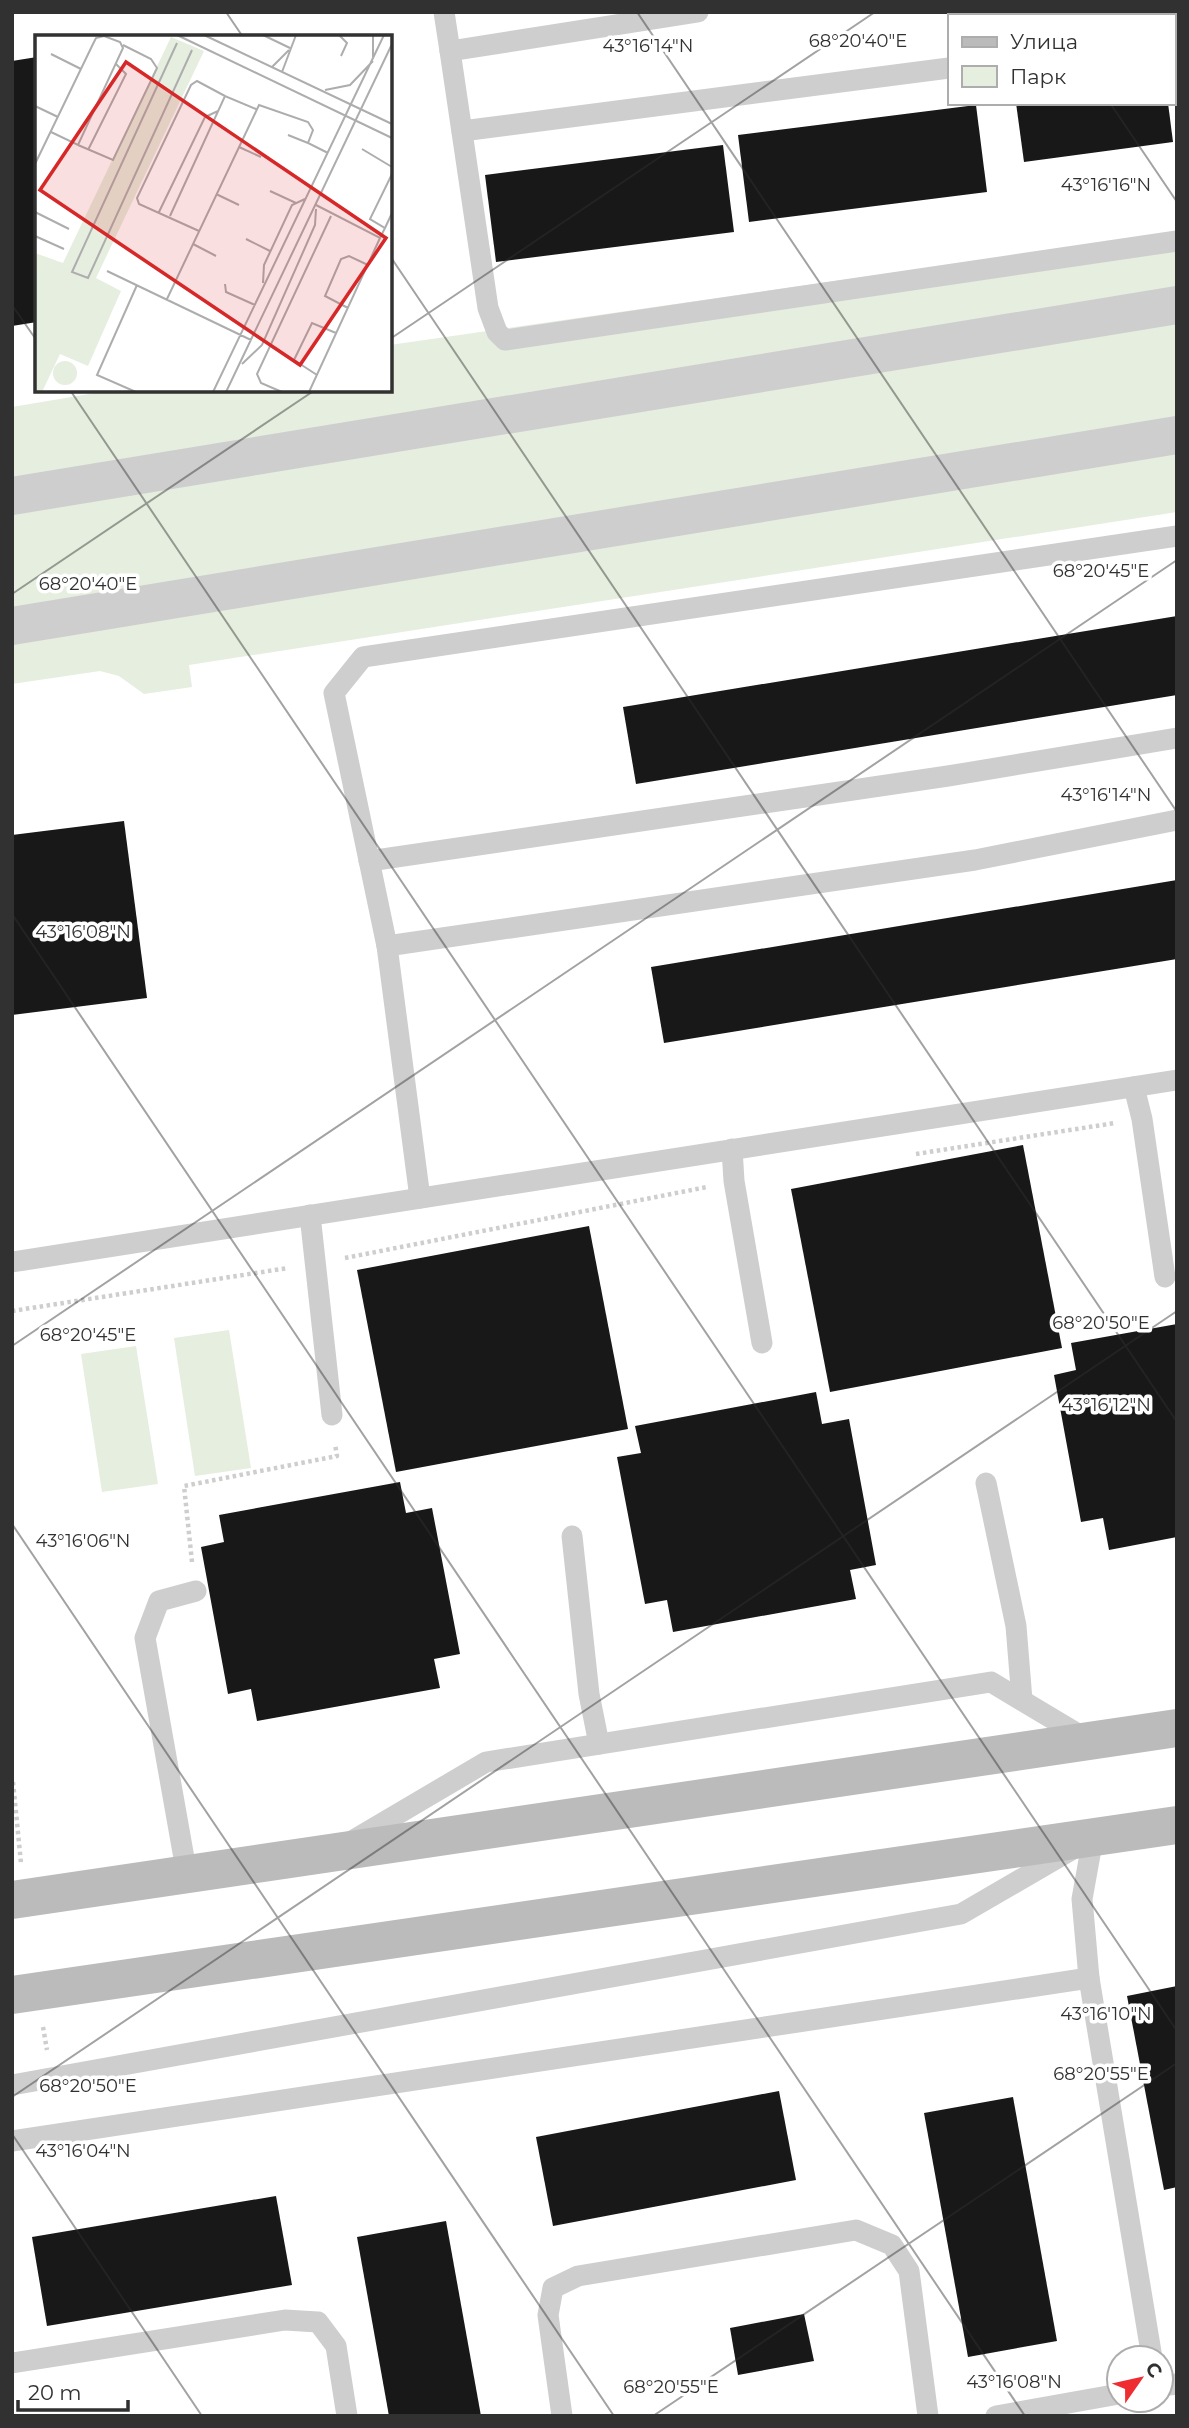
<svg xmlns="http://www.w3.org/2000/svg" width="1189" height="2428" font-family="Montserrat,sans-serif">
	<rect width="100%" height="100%" fill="#fff"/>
	<g fill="#e6eedf">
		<path d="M1177,232V512L189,665L192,687L144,694L119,676L100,671L12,684V407L113,390H390V345Z"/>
		<path d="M229,1330L251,1468L195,1476L174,1338Z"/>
		<path d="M136,1346L158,1484L102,1492L81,1354Z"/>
	</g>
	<g fill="#181818">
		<path d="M37,57V322L12,326V61Z"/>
		<path d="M1016,103H1168L1173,142L1024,162Z"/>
		<path d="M976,105L987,192L749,222L738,135Z"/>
		<path d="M723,145L734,232L496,262L485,175Z"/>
		<path d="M1177,616V695L636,784L623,707Z"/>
		<path d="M124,821L147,998L12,1015V835Z"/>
		<path d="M1177,880V959L664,1043L651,967Z"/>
		<path d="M1023,1145L1062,1348L830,1392L791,1189Z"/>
		<path d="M589,1226L628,1429L396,1472L357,1270Z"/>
		<path d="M1177,1324V1537L1109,1550L1103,1518L1081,1522L1054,1375L1076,1370L1071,1343Z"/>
		<path d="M816,1392L822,1424L849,1419L876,1565L850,1570L856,1599L673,1632L667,1600L645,1604L617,1457L641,1453L635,1426Z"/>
		<path d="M400,1482L406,1513L432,1508L460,1654L434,1659L440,1688L257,1721L251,1689L228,1694L201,1547L224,1542L219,1515Z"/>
		<path d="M1177,1986V2187L1164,2190L1127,1996Z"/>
		<path d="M779,2091L796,2180L553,2226L536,2137Z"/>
		<path d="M1013,2097L1057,2341L968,2357L924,2113Z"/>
		<path d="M276,2196L292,2285L47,2326L32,2237Z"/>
		<path d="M446,2221L481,2416H389L357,2237Z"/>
		<path d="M804,2314L814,2361L738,2375L730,2328Z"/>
	</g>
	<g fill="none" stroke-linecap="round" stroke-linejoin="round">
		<g stroke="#cecece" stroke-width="4.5" stroke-dasharray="3.5 3.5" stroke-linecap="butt">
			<path d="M916,1154L1115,1123"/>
			<path d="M345,1258L707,1187"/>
			<path d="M12,1311L288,1268"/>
			<path d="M192,1562L184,1486L337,1456L335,1444"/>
			<path d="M13,1782L21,1863"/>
			<path d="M43,2027L47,2050"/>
		</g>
		<g stroke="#cecece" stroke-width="21">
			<path d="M444,12L450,51L698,12"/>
			<path d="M1137,16L1138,12"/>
			<path d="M450,51L488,308L497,332L505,340L1177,241"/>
			<path d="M462,131L949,68"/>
			<path d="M369,861L948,776L1177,738"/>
			<path d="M387,946L975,860L1177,820"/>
			<path d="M1134,1087L1142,1119L1165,1277"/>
			<path d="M732,1149L734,1181L762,1343"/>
			<path d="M420,1198L387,946L334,693L363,657L1177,536"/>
			<path d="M310,1215L332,1415"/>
			<path d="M12,1262L1177,1080"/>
			<path d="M986,1483L1016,1626L1022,1700"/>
			<path d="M572,1536L589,1694L599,1744"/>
			<path d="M1093,1838L1082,1899L1089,1978L1152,2358"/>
			<path d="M352,1841L486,1762L991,1682L1088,1740"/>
			<path d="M187,1875L145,1638L159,1601L196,1591"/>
			<path d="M12,2085L961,1914L1073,1849"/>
			<path d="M12,2141L1089,1978"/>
			<path d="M12,2363L285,2320L318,2322L336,2346L347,2416"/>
			<path d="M1161,2386L1177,2384"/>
			<path d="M562,2416L548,2315L553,2288L578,2276L856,2230L892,2245L909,2271L928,2416"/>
			<path d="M996,2416L1119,2394"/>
		</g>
		<g stroke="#cecece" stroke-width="38">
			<path d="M12,496L1177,305"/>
			<path d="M12,626L1177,435"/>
		</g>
		<g stroke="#bbb" stroke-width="38">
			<path d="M12,1900L1177,1728"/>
			<path d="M12,1995L1177,1825"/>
		</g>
	</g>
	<path fill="none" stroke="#313131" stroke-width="2" stroke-opacity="0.45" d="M226,12L243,37M637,12L1177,812M1049,12L1051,16M1110,103L1177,202M390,256L1177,1422M12,305L37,341M390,339L875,12M70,390L1177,2031M12,594L315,390M12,914L1025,2416M12,1346L1177,560M12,1524L614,2416M12,2097L1177,1311M12,2134L202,2416M653,2416L1177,2063"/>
	<g transform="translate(35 35)">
		<rect width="357" height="357" fill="#fff"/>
		<path d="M136,2L169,16L61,243L86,256L53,331L25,319L7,357H0V218L28,228ZM18 338a12 12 0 1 1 24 0a12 12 0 1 1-24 0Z" fill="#e6eedf"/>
		<path fill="none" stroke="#adadad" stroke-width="2" d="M142,0L357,103M169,0L357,89M228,0L255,13M304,0L312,8L306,21M338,0V22M142,8L37,237L53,243L157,15M16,19L46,34M237,32L254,15M247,37L261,0M290,55L315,50L338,26M0,71L23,82M253,100L273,108M43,110L78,125L122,33L116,24L88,10M204,112L226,122M327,114L357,132M53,115L91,39L81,29M0,129L58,9L61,3L69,1L85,7L88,13L43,110L16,97M357,139L335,184L350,193L357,178M235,156L261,168M181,159L204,170M281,170L345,203L350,193M0,177L34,194M124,177L170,82L183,76M135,181L190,61L221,74M164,196L104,169L102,163L156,50L162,46L190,61M0,201L29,214M211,204L235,216M158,209L181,221M72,236L216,305M228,248L229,230L257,170L270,164M190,249L191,257L220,270M132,264L224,70L273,87L278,95L273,108L293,118M313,273L290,261L306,224L314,221L333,230M207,329L227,310L280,190L281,174M282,340L259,325L277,288L301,298M101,357L62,340L102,250M178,357L349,0M191,357L357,9M247,357L226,348L222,339L296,181M274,357L345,203"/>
		<path fill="#d62828" fill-opacity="0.15" stroke="#d62828" stroke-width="3.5" d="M91,27L351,203L265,330L5,155Z"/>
		<rect width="357" height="357" fill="none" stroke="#313131" stroke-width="3.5"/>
	</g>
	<g font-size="18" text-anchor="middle" fill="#313131" stroke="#fff" stroke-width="7" stroke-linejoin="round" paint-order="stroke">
		<text x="858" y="47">68°20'40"E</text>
		<text x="648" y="52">43°16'14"N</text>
		<text x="1106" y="191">43°16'16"N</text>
		<text x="1101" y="577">68°20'45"E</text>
		<text x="88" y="590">68°20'40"E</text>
		<text x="1106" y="801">43°16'14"N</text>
		<text x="83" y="938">43°16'08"N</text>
		<text x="1101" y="1329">68°20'50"E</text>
		<text x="88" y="1341">68°20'45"E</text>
		<text x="1106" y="1411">43°16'12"N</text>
		<text x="83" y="1547">43°16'06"N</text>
		<text x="1106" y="2020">43°16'10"N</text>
		<text x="1101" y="2080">68°20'55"E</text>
		<text x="88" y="2092">68°20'50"E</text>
		<text x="83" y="2157">43°16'04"N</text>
		<text x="1014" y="2388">43°16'08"N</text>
		<text x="671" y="2393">68°20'55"E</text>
	</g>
	<rect width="1189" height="2428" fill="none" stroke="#313131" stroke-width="28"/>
	<rect x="948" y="14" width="228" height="91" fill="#ffffff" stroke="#adadad" stroke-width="2"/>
	<rect x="962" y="37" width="35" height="10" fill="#bbbbbb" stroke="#adadad" stroke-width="2"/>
	<text x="1010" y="49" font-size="21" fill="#313131">Улица</text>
	<rect x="962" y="66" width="35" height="21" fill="#e6eedf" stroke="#adadad" stroke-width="2"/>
	<text x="1010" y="84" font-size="21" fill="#313131">Парк</text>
	<g transform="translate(1140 2379) rotate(56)"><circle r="33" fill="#ffffff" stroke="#adadad" stroke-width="2"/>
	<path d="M0-5L12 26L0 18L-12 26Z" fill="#ef2c2f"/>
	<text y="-10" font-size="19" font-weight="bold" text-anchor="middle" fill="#313131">С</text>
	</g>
	<path d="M18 2400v10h110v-10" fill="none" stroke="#313131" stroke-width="3.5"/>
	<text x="28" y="2400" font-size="21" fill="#313131" stroke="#ffffff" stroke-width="5" paint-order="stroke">20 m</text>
</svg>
